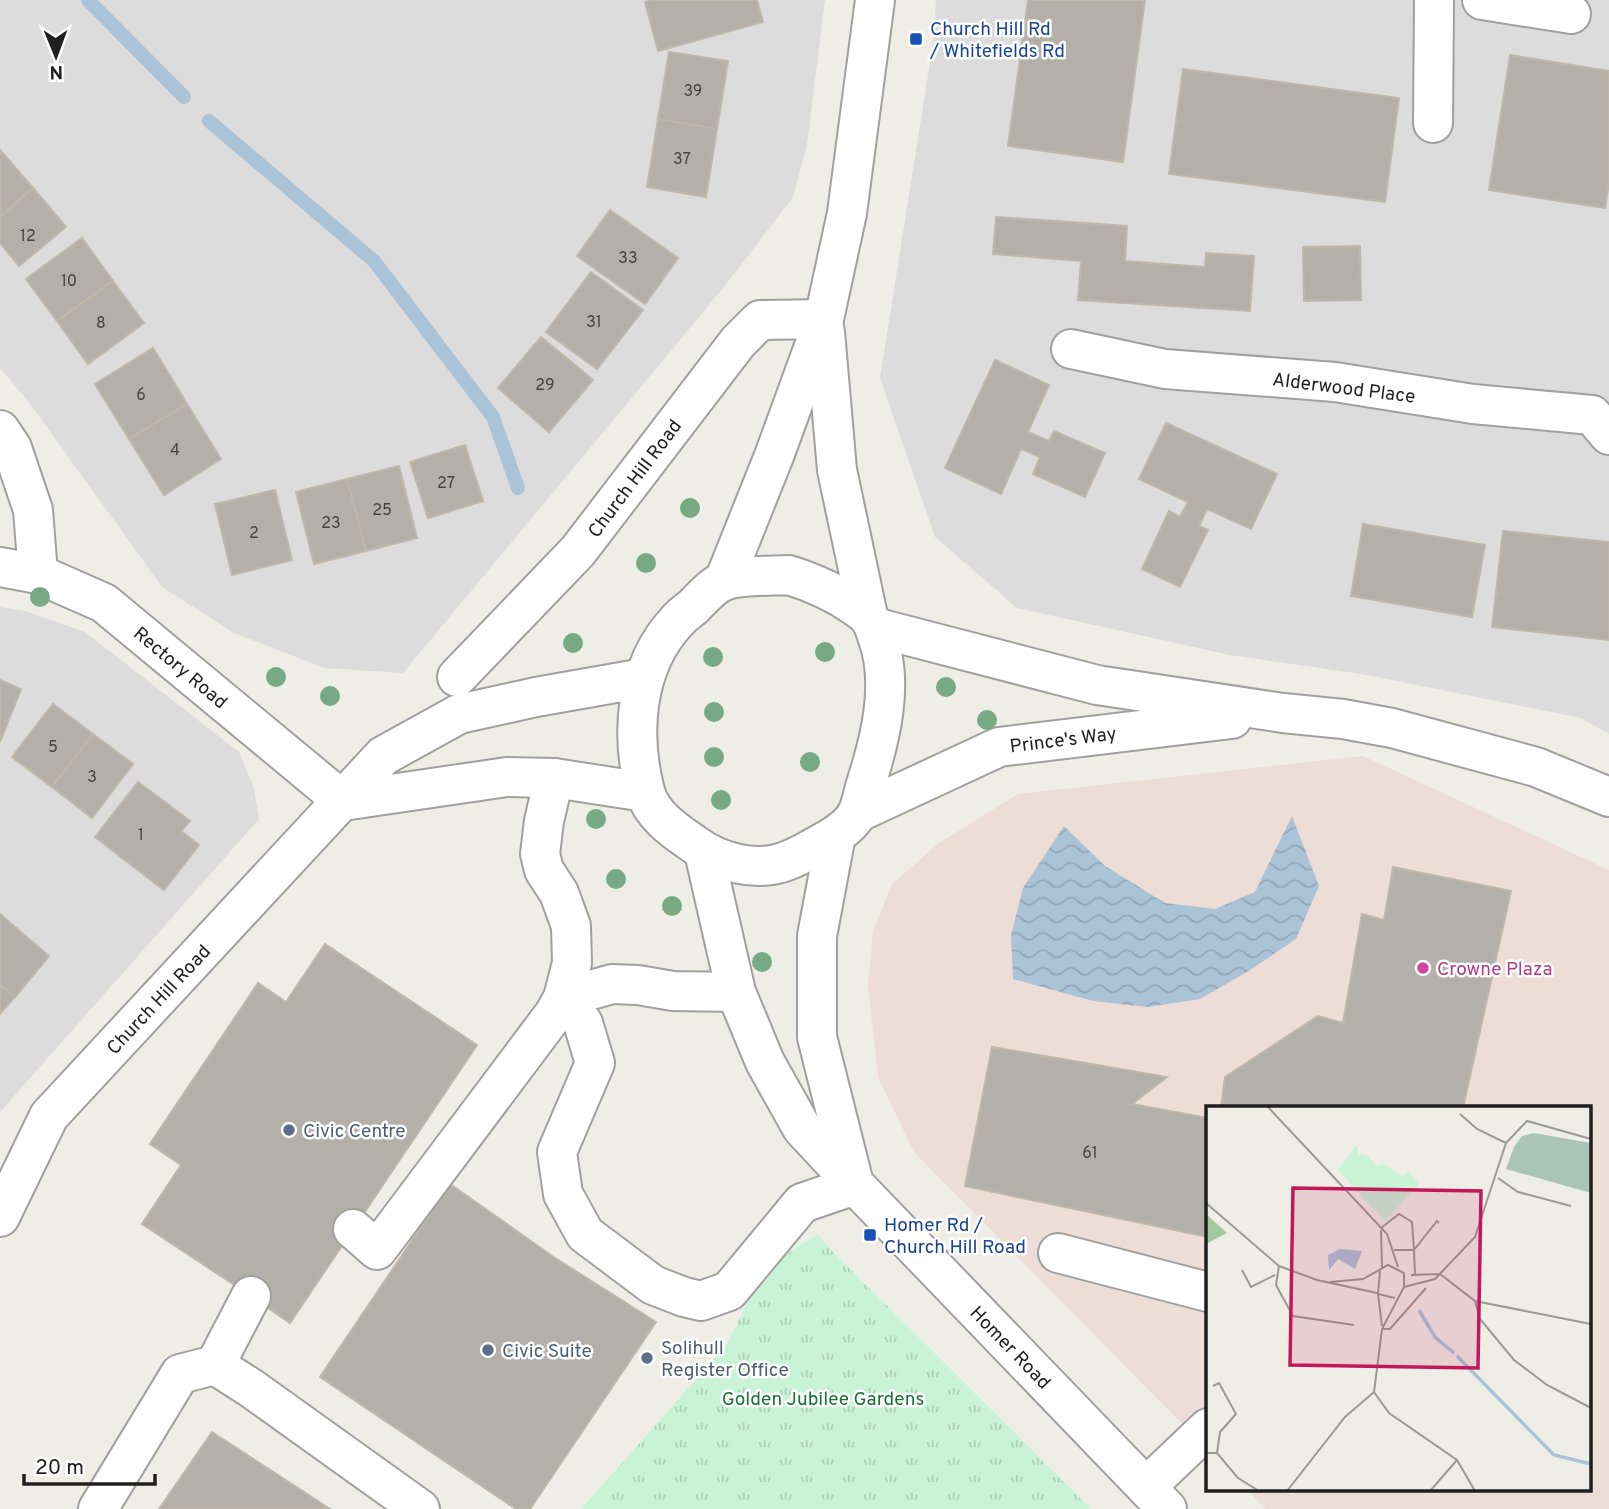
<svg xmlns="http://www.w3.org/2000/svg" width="1609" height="1509" font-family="Overpass,sans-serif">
	<defs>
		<pattern id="park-tufts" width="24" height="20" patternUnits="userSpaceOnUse" patternTransform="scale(1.75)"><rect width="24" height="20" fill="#c8f3d6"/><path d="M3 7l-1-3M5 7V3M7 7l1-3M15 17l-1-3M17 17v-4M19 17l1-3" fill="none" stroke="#abd0b7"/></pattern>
		<pattern id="water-waves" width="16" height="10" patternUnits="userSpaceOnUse" patternTransform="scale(1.75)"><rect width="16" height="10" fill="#abc3d7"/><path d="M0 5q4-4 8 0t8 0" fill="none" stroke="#93a7b8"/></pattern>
	</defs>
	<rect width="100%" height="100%" fill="#eeeee6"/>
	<g fill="#dddcdc">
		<path d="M0,0H825L807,145L793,197L728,282L403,673L324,668L234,633L162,587L31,405L0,368Z"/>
		<path d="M936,0H1609V734L1581,718L1367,675L1230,655L1017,608L935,537L880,378L934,37Z"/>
		<path d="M0,607L25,611L85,632L239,752L254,788L259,819L0,1112Z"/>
	</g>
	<path fill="#edddd7" d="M1363,756L1609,870V1509H1266L1247,1490H1590V1108H1208V1450L914,1152L878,1077L868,987L873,931L892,884L939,843L1018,794Z"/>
	<path fill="url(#park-tufts)" d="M818,1234L829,1248L1091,1509H581L726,1346L765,1267Z"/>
	<path fill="url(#water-waves)" d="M1292,816L1319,886L1296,939L1247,972L1200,999L1148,1007L1093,1001L1013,979L1011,935L1023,888L1064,826L1105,866L1165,903L1215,909L1255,892Z"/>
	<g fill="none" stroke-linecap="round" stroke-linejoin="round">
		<g stroke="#abc3d7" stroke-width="14">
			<path d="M88,0L184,97"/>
			<path d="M209,121L374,261L493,417L518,488"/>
		</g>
	</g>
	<g fill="#b3b0a9" stroke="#beb8aa" stroke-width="2">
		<path d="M653,0H757L763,22L658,51L645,2Z"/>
		<path d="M1028,0H1145L1123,162L1008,146Z"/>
		<path d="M669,52L728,61L717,129L658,119Z"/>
		<path d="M1510,55L1609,71V183L1605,208L1489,190Z"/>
		<path d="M1183,69L1399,98L1385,202L1169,174Z"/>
		<path d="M658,119L717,129L706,197L647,187Z"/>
		<path d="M0,150L33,188L0,217Z"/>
		<path d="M33,188L66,227L19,266L0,243V217Z"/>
		<path d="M610,210L678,258L645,304L577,256Z"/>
		<path d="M996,217L1127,226L1125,261L1205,267L1206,253L1254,256L1250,311L1078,300L1081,261L993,254Z"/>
		<path d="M82,238L113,281L57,321L26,279Z"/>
		<path d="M1360,246L1361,300L1304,301L1303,247Z"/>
		<path d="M591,272L643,310L597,369L546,332Z"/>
		<path d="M113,281L144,323L88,364L57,321Z"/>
		<path d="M541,337L593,380L549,432L498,388Z"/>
		<path d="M153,348L187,404L129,439L95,384Z"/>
		<path d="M995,360L1049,385L1028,432L1049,441L1054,431L1105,453L1085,497L1033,474L1040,457L1021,449L1001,494L945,468Z"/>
		<path d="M187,404L221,459L164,495L129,439Z"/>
		<path d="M1166,423L1277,474L1251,529L1207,509L1199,526L1208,530L1180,587L1142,569L1169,511L1180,517L1188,502L1139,479Z"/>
		<path d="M465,445L483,501L428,518L410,462Z"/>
		<path d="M399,466L417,538L366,551L347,479Z"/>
		<path d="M347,479L366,551L314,564L296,492Z"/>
		<path d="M275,490L292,560L232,575L215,504Z"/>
		<path d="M1363,524L1485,545L1472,617L1351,596Z"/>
		<path d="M1503,531L1609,542V640L1492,627Z"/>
		<path d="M0,680L21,689L0,742Z"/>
		<path d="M53,704L93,734L52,787L12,757Z"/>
		<path d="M93,734L133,764L92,818L52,787Z"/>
		<path d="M138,782L190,821L181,831L199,845L164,890L95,837Z"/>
		<path d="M1393,867L1511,891L1463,1108H1221L1225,1077L1318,1016L1343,1023L1362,914L1384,920Z"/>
		<path d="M0,914L49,956L15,997L0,985Z"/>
		<path d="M325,944L477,1045L290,1323L251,1296L142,1224L181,1165L150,1144L258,983L286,1002Z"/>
		<path d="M0,985L15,997L0,1014Z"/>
		<path d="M992,1047L1167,1077L1132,1104L1208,1118V1237L965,1186Z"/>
		<path d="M450,1184L555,1258L656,1322L530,1509H516L320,1377Z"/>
		<path d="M212,1432L330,1509H159Z"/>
	</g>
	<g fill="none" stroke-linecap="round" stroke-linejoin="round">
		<defs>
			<g id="minor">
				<path d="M1482,0L1571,14"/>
				<path d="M1433,123L1434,0"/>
				<path d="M825,332L837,470L868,616"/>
				<path d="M1071,349L1165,369L1335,382L1473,404L1592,415L1609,435"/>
				<path d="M0,430L12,448L33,510L38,574"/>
				<path d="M0,567L38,574L104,603L343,801"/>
				<path d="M789,575C814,583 835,592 856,607C860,610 865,613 868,617C873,622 875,630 877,636C895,683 880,741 865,787C863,795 861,804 858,812C851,826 835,836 822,843C810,850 798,857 784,862C754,872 718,862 694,844C675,831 651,815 645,791C630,733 635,666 677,621C682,615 688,611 693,607C702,598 714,584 726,580C744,575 771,576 789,575Z"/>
				<path d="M724,581L774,456L824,319L847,213L875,0"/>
				<path d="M874,627L1097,685L1283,713L1343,719L1392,728L1536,767L1609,797"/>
				<path d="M457,677L578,551L738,342L760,320L824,319"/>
				<path d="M343,801L507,777L554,778L645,792"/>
				<path d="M857,813L999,747L1232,719"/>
				<path d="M836,835L817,936V1037L853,1180"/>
				<path d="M704,852L736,992L765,1062L802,1128L855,1185L1167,1509"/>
				<path d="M736,992L673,991L638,985L612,984L563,998L583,1023L595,1063L557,1152L563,1194L585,1234L653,1285L684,1297L701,1301L729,1291L802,1203L855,1185"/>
				<path d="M0,1217L49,1116L383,756L459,714L536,697L644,678"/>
				<path d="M353,1229L377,1250L554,1014L563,998L572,963L571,926L559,893L544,870L540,854L544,821L554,778"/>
				<path d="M1058,1253L1208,1292"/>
				<path d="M215,1365L251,1296"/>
				<path d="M1146,1487L1208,1428"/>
				<path d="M98,1509L180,1374L215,1365L251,1388L420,1509"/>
			</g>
		</defs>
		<use href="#minor" stroke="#a0a0a0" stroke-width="42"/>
		<use href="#minor" stroke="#fff" stroke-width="38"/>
	</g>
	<g fill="#78a985">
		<circle cx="690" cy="508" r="10"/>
		<circle cx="646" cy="563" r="10"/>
		<circle cx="40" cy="597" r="10"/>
		<circle cx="573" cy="643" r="10"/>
		<circle cx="825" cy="652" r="10"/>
		<circle cx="713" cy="657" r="10"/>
		<circle cx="276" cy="677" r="10"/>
		<circle cx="946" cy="687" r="10"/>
		<circle cx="330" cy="696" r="10"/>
		<circle cx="714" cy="712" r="10"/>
		<circle cx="987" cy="720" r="10"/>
		<circle cx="714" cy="757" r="10"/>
		<circle cx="810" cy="762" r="10"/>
		<circle cx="721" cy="800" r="10"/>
		<circle cx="596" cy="819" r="10"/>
		<circle cx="616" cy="879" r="10"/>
		<circle cx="672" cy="906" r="10"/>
		<circle cx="762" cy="962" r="10"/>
	</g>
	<g fill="#1a4fb4" stroke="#fff" stroke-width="2.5">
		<rect x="909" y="32" width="14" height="14" rx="3.5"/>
		<rect x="863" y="1228" width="14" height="14" rx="3.5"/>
	</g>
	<circle fill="#d1479c" stroke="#fff" stroke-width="2.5" cx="1423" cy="968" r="7"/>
	<g fill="#5c6f8a" stroke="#fff" stroke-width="2.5">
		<circle cx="289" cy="1130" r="7"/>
		<circle cx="488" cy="1350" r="7"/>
		<circle cx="647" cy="1358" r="7"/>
	</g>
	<g text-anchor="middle" stroke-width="5" stroke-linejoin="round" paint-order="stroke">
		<g font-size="16" fill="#444342">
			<text x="693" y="96">39</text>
			<text x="682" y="164">37</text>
			<text x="28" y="241">12</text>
			<text x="628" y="263">33</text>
			<text x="69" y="286">10</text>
			<text x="594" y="327">31</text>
			<text x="101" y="328">8</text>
			<text x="545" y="390">29</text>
			<text x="141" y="400">6</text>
			<text x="175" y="455">4</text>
			<text x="446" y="488">27</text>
			<text x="382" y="515">25</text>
			<text x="331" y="528">23</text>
			<text x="254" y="538">2</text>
			<text x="53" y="752">5</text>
			<text x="92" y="782">3</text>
			<text x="141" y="840">1</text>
			<text x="1090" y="1158">61</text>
		</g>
		<g font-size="19" fill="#164399" stroke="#fff" text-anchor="start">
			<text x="930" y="35">Church Hill Rd<tspan x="930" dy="22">/ Whitefields Rd</tspan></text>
			<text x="884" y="1231">Homer Rd /<tspan x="884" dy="22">Church Hill Road</tspan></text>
		</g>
		<g font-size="19" fill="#1f1f1f" stroke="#fff">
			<text transform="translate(1344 387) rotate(7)" y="7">Alderwood Place</text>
			<text transform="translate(634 478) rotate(-53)" y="7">Church Hill Road</text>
			<text transform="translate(181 667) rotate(40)" y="7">Rectory Road</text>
			<text transform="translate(1063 739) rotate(-7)" y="7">Prince's Way</text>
			<text transform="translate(158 999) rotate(-47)" y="7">Church Hill Road</text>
			<text transform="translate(1011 1347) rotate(46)" y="7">Homer Road</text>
		</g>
		<g font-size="19" fill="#b23c85" stroke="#fff" text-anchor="start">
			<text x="1437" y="975">Crowne Plaza</text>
		</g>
		<g font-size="19" fill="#4e5e75" stroke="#fff" text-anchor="start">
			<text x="303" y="1137">Civic Centre</text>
			<text x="661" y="1354">Solihull<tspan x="661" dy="22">Register Office</tspan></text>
			<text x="502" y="1357">Civic Suite</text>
		</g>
		<g font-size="19" fill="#187135" stroke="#fff">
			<text x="823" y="1405">Golden Jubilee Gardens</text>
		</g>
	</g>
	<g transform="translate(1206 1106)">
		<rect width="385" height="385" fill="#eeeee6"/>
		<path d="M0,108L21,127L0,138Z" fill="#a2c99f"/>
		<path d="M328,27L385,37V87L300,63L308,41L316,30Z" fill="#aac5b4"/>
		<path d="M151,39L152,48L162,50L170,60L178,58L197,71L201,66L213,78L179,116L132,64Z" fill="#c8f3d6"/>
		<path d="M134,143L156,145L149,163L132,153L123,164L122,149Z" fill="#abc3d7"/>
		<path fill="none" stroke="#abc3d7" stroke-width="3.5" d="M213,204L229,231L248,247M251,250L348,349L385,358"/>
		<path fill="none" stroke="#9b9b96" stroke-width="2" d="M61,0L181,128L192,161M254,8L271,23L300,37M300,37L321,15L385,33M292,72L312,86L365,100M0,97L73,160L111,174L171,187M175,122L193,108L206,116L208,144H188M175,124L176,162M73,160L70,179L87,210L148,219M36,164L45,181L69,169M174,165L172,188L189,192M234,168L269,195L385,218M205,169L234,168M209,170L208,144L231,115L233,117M124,176L157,173L182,159L198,167V181L176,223L168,286L183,307L251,354L269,385M198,181L229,173L269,131L300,37M172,188L176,220M269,195L274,213L308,254L341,279L385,302M176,223H184L220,182M0,347H11L14,326L30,308L13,277L7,280M11,347L32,372L53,385M81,385L139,311L168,286M224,385L251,354M269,385H309"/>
		<path fill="#c2185b" fill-opacity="0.15" stroke="#c2185b" stroke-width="3.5" d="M87,82L275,85L272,262L84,259Z"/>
		<rect width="385" height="385" fill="none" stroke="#1f1f1f" stroke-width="3.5"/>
	</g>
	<g transform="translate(56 56) rotate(179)" stroke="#ffffff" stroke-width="5" paint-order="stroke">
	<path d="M0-5L12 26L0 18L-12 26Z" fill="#1f1f1f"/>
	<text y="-10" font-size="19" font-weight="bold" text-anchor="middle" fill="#1f1f1f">N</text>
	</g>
	<path d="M24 1474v10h131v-10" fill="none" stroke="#1f1f1f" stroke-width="3.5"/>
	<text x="35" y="1474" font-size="21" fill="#1f1f1f" stroke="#ffffff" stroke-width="5" paint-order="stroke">20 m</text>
</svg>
